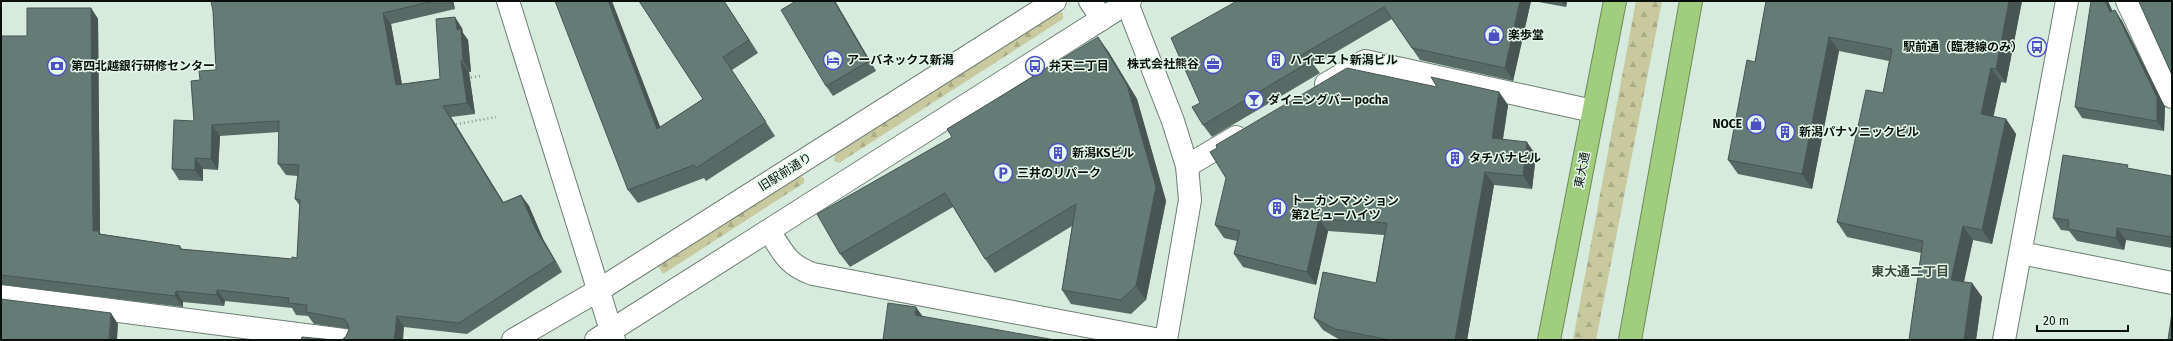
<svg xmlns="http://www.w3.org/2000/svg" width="2173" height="341" font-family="'Fira Sans','Noto Sans JP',sans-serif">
	<defs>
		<pattern id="forest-firs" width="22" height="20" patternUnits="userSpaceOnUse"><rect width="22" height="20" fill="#c8c99e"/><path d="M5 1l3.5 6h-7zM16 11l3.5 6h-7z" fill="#aaac87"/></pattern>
	</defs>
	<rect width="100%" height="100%" fill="#d6eadd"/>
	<g fill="url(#forest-firs)">
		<path d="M1636,1H1662L1596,340H1573Z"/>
		<path d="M1058,12L1063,13V19L839,163L834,161L835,154Z"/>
		<path d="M800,176L804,178V183L663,274L658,266Z"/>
	</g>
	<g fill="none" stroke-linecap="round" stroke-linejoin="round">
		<defs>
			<g id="minor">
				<path d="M508,1L614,340"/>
				<path d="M1090,1L1102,19"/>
				<path d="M2127,1L2172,97"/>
				<path d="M1127,3L1173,121L1187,166L1190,200L1166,340"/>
				<path d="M1326,84L1365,61L1593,111"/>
				<path d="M1187,166L1236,137"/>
				<path d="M769,231C783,252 787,265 813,274L1160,340"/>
				<path d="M2021,253L2172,283"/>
				<path d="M1,296L344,340"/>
				<path d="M513,340L599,290L1055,1"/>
				<path d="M596,340L1130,1"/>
				<path d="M2004,340L2067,1"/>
			</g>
			<g id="highway">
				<path d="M1549,340L1615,1"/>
				<path d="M1630,340L1691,1"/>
			</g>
		</defs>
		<use href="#minor" stroke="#6d7e72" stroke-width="24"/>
		<use href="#highway" stroke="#6c8b57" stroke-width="24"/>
		<g stroke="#849389" stroke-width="2.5" stroke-dasharray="1 3" stroke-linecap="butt">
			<path d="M467,78L480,76"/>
			<path d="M452,125L496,117"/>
		</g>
		<use href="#minor" stroke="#fff" stroke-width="22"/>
		<use href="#highway" stroke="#a1cd7f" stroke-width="22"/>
	</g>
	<g fill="#576a65">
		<path d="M211,1H453L455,9L391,24L402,84L440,79L462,28L463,33L468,40L471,72H469L475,114L451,117L503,202L521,195L529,206L543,239L562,272L467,334L404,327L346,336L349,329L314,324L308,316L296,315L292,308L225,301L224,306L183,302V307L1,285V36H27L91,8L98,19L100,233L101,234L180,246L182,249L292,259L297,258L300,206L295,199L298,176L286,175L278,164L279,132L220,136L218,170L203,169V181L179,180L172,169L194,121L200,80L216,70L213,11Z"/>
		<path d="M639,1H724L758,53L732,70L775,136L706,181L704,178L638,203L628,190L660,127L703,99Z"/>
		<path d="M796,1H835L876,71L833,96L826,86Z"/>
		<path d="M1237,1H1531L1513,81L1420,60L1392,19L1314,65L1320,73L1212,137L1203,125L1200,103Z"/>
		<path d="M1533,1H1567L1566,7Z"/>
		<path d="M1766,1H2022L2006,83L2001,82L1993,116L2006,119L2016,134L1992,244L1973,240L1964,282L1972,283L1982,297L1976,340H1909L1921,253L1847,237L1837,222L1883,93L1889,61L1839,51L1812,189L1738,174L1728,160L1755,62Z"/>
		<path d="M2113,11L2122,21L2165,107L2164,131L2082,118L2075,107Z"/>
		<path d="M1108,51L1137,99L1166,201L1146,300L1131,314L1071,304L1062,290L1072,226L995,273L985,259L953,207L850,267L840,254Z"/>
		<path d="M1499,92L1508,105L1503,139L1536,155L1532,189L1494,185L1467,340H1340L1323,330L1314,318L1376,283L1384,235L1328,231L1316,285L1243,267L1234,254L1237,241L1224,238L1215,225Z"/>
		<path d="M2130,169L2172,176V248L2126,240L2124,250L2077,241L2069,231L2061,230L2053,218Z"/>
	</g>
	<g fill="#475653">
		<path d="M450,1H453L455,9Z"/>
		<path d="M608,1H612L666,142L657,129Z"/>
		<path d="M724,1L758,53L749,40Z"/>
		<path d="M834,1H835L876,71L869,61Z"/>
		<path d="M1520,1H1531L1513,81L1505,68Z"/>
		<path d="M1562,1H1567L1566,7Z"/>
		<path d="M2009,1H2022L2006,83L1996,69Z"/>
		<path d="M2105,1H2108L2118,23L2110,12Z"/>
		<path d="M91,8L98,19L100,233L107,243L93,231Z"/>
		<path d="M2115,10L2122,21L2165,107L2164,131L2157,121Z"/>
		<path d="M383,13L391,24L404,96L396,85Z"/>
		<path d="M455,17L462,28L463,33L468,40L471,72L463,61L457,30Z"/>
		<path d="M1098,37L1108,51L1137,99L1166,201L1146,300L1136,286Z"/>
		<path d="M1829,37L1839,51L1812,189L1802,174Z"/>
		<path d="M461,61L469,72L475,114L467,103Z"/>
		<path d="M1991,68L2001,82L1991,128L1981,114Z"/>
		<path d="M1499,92L1508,105L1501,151L1492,138Z"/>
		<path d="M443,106L451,117L511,214L503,203Z"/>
		<path d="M2006,119L2016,134L1992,244L1982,230Z"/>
		<path d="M212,125L220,136L218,170L211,159Z"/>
		<path d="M1527,142L1536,155L1532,189L1523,176Z"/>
		<path d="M195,158L203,169V181L195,170Z"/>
		<path d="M1485,172L1494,185L1467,340H1455Z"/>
		<path d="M521,195L529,206L543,239L562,272L555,261L535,228Z"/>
		<path d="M1319,219L1328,231L1316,285L1307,272Z"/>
		<path d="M1963,226L1973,240L1961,294L1951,280Z"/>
		<path d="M2117,228L2126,240L2124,250L2116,238Z"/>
		<path d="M1972,283L1982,297L1976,340H1964Z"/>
		<path d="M217,290L225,301L224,306L217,295Z"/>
		<path d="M176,291L183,302V307L175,296Z"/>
		<path d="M916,307L926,321L915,315Z"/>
		<path d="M111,313L118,324L117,340H109Z"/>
		<path d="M397,316L404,327L403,340H394Z"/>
	</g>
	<g fill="#657b76" stroke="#475653">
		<path d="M211,1H434L383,13L396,85L440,79L436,19L455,17L457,30L461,29L463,61H461L467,103L443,106L503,203L521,195L535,228L555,261L459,323L397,316L394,340H342L346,336L349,330L348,324L344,319L306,312L307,305L288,303L289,298L217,290V295L176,291L175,296L1,275V36H27V8H91L93,231H99V234L180,246V249L292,259V257L297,258L300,200L295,199L299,165L278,164L279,121L212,125L211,159L195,158V170L172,169L174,120L194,121L191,81L200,80L199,71L216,70L213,11Z"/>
		<path d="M555,1H608L657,129L703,99L639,1H724L749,40L723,57L766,122L696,168L694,165L628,190Z"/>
		<path d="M796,1H834L869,61L826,86L781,10Z"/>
		<path d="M1237,1H1520L1505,68L1412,48L1384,7L1296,58L1311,61L1203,125L1192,107L1200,103L1171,38Z"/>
		<path d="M1766,1H2009L1996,69L1991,68L1981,114L2006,119L1982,230L1963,226L1951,280L1972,283L1964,340H1909L1923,241L1837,222L1866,90L1883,93L1892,49L1829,37L1802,174L1728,160L1747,60L1755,62Z"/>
		<path d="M2091,1H2105L2110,12L2115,10L2157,97V121L2075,107Z"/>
		<path d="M2143,1H2172V75L2139,2Z"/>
		<path d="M1098,37L1127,85L1156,187L1136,286L1121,300L1062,290L1076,204L985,259L945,193L840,254L817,214L952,137L947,129Z"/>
		<path d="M1347,68L1437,87L1431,77L1499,92L1492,138L1527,142L1523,176L1485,172L1455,340H1390L1335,329L1314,318L1323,272L1376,283L1387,223L1319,219L1307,272L1234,254L1240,231L1215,225L1226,178L1210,152L1217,148L1216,145Z"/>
		<path d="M2063,155L2128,165L2127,168L2172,176V237L2117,228L2116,238L2068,229L2069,220L2053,218Z"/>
		<path d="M1,299L111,313L109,340H1Z"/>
		<path d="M888,303L916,307L915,315L1055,340H883Z"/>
		<path d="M2172,313V340H2168Z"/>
		<path d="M302,337L334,340H301Z"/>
	</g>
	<defs>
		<symbol id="shop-ring" viewBox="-11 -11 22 22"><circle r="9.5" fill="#e4f7ea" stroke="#4d4fc5" stroke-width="1.5"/><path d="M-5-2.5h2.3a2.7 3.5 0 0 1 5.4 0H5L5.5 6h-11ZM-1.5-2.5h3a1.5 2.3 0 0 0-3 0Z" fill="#4d4fc5"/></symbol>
		<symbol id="bus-ring" viewBox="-11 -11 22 22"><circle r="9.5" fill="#e4f7ea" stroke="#4d4fc5" stroke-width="1.5"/><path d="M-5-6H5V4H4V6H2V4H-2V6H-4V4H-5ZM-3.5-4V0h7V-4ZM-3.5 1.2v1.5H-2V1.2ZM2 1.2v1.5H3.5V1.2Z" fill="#4d4fc5"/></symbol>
		<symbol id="hotel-ring" viewBox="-11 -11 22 22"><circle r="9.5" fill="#e4f7ea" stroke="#4d4fc5" stroke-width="1.5"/><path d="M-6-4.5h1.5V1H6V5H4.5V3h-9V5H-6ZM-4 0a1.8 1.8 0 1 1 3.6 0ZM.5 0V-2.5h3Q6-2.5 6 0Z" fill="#4d4fc5"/></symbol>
		<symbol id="building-ring" viewBox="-11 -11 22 22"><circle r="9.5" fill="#e4f7ea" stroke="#4d4fc5" stroke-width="1.5"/><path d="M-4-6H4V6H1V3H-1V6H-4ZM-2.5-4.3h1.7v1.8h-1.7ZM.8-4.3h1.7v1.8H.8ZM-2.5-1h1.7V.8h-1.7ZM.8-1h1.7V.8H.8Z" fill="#4d4fc5"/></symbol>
		<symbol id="office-ring" viewBox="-11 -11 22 22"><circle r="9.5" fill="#e4f7ea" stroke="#4d4fc5" stroke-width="1.5"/><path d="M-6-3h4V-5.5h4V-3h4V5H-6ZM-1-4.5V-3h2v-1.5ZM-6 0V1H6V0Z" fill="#4d4fc5"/></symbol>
		<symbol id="bank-ring" viewBox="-11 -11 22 22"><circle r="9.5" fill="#e4f7ea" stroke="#4d4fc5" stroke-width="1.5"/><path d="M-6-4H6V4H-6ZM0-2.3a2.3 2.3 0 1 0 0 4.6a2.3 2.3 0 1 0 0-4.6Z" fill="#4d4fc5"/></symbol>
		<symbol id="bar-ring" viewBox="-11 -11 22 22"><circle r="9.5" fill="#e4f7ea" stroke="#4d4fc5" stroke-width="1.5"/><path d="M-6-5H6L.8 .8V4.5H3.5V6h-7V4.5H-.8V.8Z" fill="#4d4fc5"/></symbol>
		<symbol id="parking-ring" viewBox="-11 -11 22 22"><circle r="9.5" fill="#e4f7ea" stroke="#4d4fc5" stroke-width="1.5"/><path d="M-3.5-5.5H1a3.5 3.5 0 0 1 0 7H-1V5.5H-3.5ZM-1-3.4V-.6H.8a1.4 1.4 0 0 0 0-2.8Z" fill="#4d4fc5"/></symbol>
	</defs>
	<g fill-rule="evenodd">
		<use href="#shop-ring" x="1483" y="24" width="22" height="22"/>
		<use href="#bus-ring" x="2026" y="36" width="22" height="22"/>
		<use href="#hotel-ring" x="822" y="49" width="22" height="22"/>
		<use href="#building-ring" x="1265" y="49" width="22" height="22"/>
		<use href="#office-ring" x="1202" y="53" width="22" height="22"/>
		<use href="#bank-ring" x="46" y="55" width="22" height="22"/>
		<use href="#bus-ring" x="1024" y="55" width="22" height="22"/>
		<use href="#bar-ring" x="1243" y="89" width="22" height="22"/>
		<use href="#shop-ring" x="1745" y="113" width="22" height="22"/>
		<use href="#building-ring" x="1774" y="121" width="22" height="22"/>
		<use href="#building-ring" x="1047" y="142" width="22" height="22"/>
		<use href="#building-ring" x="1444" y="147" width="22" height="22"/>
		<use href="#parking-ring" x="992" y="162" width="22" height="22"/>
		<use href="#building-ring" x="1266" y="197" width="22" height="22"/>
	</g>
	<g text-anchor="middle" stroke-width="3" stroke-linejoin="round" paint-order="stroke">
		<g font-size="12" font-weight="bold" fill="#09100c" stroke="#e4f7ea" text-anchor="start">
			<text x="1508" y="39">楽歩堂</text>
			<text x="2023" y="51" text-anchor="end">駅前通（臨港線のみ）</text>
			<text x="847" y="64">アーバネックス新潟</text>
			<text x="1290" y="64">ハイエスト新潟ビル</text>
			<text x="1199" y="68" text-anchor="end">株式会社熊谷</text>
			<text x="71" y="70">第四北越銀行研修センター</text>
			<text x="1049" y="70">弁天二丁目</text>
			<text x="1268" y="104">ダイニングバー pocha</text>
			<text x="1742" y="128" text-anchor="end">NOCE</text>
			<text x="1799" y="136">新潟パナソニックビル</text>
			<text x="1072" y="157">新潟KSビル</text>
			<text x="1469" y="162">タチバナビル</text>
			<text x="1017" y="177">三井のリパーク</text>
			<text x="1291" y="205">トーカンマンション<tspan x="1291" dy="14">第2ビューハイツ</tspan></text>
		</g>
		<g font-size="12" fill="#09100c" stroke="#e4f7ea">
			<text transform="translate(1582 170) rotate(-79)" y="4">東大通</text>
			<text transform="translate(785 172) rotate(-32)" y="4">旧駅前通り</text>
		</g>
		<g font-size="13" font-weight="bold" fill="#3c4c41" stroke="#e4f7ea">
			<text x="1910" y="276">東大通二丁目</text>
		</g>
	</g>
	<rect width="2173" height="341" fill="none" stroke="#09100c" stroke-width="4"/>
	<path d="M2037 325v6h91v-6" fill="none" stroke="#09100c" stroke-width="2"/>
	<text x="2043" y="325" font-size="12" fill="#09100c" stroke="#e4f7ea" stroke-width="3" paint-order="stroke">20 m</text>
</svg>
